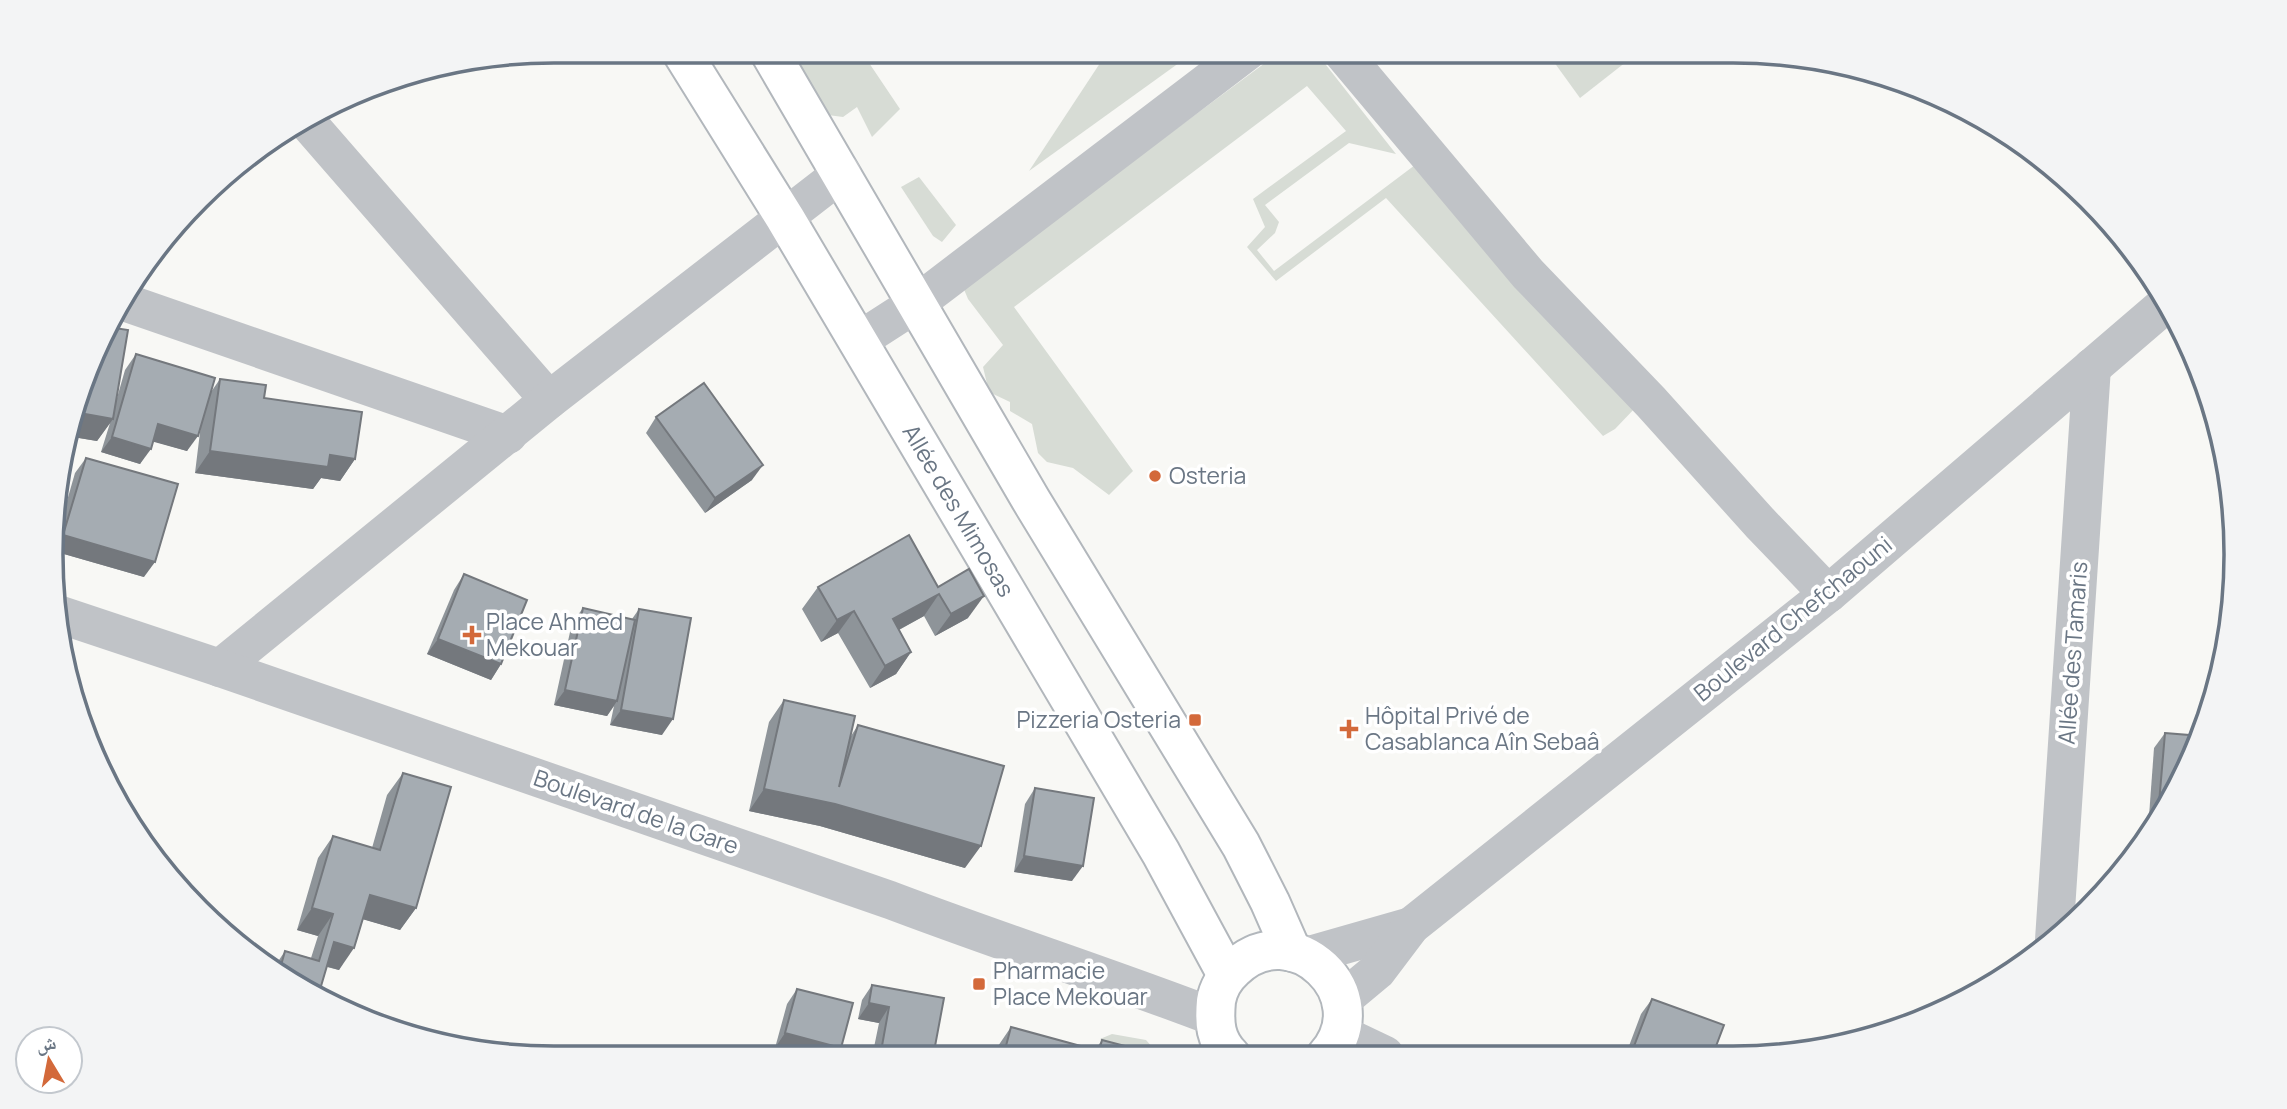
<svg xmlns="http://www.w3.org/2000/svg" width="2287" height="1109" font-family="Manrope,'Noto Naskh Arabic',sans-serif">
	<rect width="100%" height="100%" fill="#f8f8f5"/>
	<g fill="#d7dcd5">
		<path d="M796,51H861L900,109L872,137L857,107L843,117L820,114L804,81Z"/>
		<path d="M1108,51H1187L1190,55L1029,171Z"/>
		<path d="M1281,51H1315L1396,154L1349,143L1265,205L1279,222L1275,233L1257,250L1274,271L1415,165L1637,406L1615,429L1603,436L1386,198L1276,281L1247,247L1265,227L1253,199L1346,131L1307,86L1014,307L1133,471L1109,495L1073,468L1047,462L1038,453L1032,424L1010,411V402L989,392L983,367L1003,345L968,299L963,287Z"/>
		<path d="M1546,51H1640L1580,98Z"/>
		<path d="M919,177L956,225L942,242L933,236L901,187Z"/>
		<path d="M1112,1034L1146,1040L1160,1056H1120L1100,1039Z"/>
	</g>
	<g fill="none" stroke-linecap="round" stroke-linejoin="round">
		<defs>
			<g id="secondary">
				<path id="s1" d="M681,51L785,218L1161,853L1227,975"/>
				<path d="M769,51L1031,500L1241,845L1270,902L1292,952"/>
				<path d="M1231,1056C1215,1040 1214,1023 1216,1001C1218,989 1225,977 1234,969C1292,912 1380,996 1326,1056"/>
			</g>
		</defs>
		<use href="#secondary" stroke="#b2b7bc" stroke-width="42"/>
		<g stroke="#c0c3c7" stroke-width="38">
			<path d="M1341,51L1528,274L1651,402L1760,523L1828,594"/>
			<path d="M308,123L549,400"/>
			<path d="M121,301L508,435"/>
			<path d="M858,341L917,303L1248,51"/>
			<path d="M220,668L549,400L842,173"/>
			<path d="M2054,940L2092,367"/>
			<path d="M1339,1033L1385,1055"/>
		</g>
		<g stroke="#c0c3c7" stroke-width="38">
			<path d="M55,613L220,668L890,900C998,941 1107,976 1214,1017"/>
			<path d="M1306,956L1411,926"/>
			<path d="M1341,1001L1377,971L1411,926L1828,594L2167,303"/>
		</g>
		<use href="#secondary" stroke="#fff" stroke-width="38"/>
	</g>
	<g fill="#8e9499">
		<path d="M136,354L211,392L220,379L264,398L355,459L340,481L321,478L313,489L195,473L201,424L187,451L153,441L140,464L101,452L110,423L97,441L67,436L89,361L115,405L125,370Z"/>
		<path d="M656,417L752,480L705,513L646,433Z"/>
		<path d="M86,458L144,577L57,552L58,532L75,473Z"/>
		<path d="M464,574L501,664L491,680L427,654L454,590Z"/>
		<path d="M818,587H938L968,618L935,636L924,616L899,630L911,652L896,674L870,688L838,633L821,642L802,609Z"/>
		<path d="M583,608L632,619L639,609L662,735L610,725L614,706L607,716L554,705L572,623Z"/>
		<path d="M784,700L851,736L858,725L965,868L820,826L749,811L769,722Z"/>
		<path d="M2165,733L2198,748L2150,830H2148L2154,748Z"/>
		<path d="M403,773L416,908L400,930L363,919L339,970L327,967L319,993L275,966L285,951L311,958L318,936L297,930L318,858L333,836L372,848L387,795Z"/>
		<path d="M1035,788L1072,881L1014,872L1025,804Z"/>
		<path d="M872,985L933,1057H872L879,1023L858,1019L862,1000Z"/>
		<path d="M797,989L835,1057H809L775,1048L787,1004Z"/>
		<path d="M1652,999L1713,1054H1626L1641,1014Z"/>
		<path d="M1011,1027L1095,1050L1102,1040L1143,1056L994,1057L996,1049Z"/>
	</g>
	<g fill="#74787d">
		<path d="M74,412L113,419L97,441L67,436Z"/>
		<path d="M158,424L198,436L187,451L147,440Z"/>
		<path d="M112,437L151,449L140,464L101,452Z"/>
		<path d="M210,451L330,455L355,459L340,481L321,478L313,489L195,473Z"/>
		<path d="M763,465L752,480L705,513L715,498Z"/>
		<path d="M63,535L155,562L144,577L57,552L58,543Z"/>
		<path d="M939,594L924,616L878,641L893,619Z"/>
		<path d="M984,596L968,618L935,636L951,614Z"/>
		<path d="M854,611L838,633L821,642L837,620Z"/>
		<path d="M438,639L501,664L491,680L427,654Z"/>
		<path d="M911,652L896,674L870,688L885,666Z"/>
		<path d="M565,690L617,701L607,716L554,705Z"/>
		<path d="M621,710L673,719L662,735L610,725Z"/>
		<path d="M764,789L835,804L981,846L965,868L820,826L749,811Z"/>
		<path d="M2158,815L2150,830H2148Z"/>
		<path d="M1024,856L1083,866L1072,881L1014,872Z"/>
		<path d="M370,895L416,908L400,930L355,917Z"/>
		<path d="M312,908L333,914L318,936L297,930Z"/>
		<path d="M334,942L354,948L339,970L318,964Z"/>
		<path d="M869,1003L889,1007L879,1023L858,1019Z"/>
		<path d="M785,1033L841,1048L835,1057H809L775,1048Z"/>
	</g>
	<g fill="#a5acb2" stroke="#74787d" stroke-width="2">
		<path d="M108,327L128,330L113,419L74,412L89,361Z"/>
		<path d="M136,354L215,378L198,436L158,424L151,449L112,437Z"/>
		<path d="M220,379L266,385L264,398L362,412L355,459L330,455L328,467L210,451Z"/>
		<path d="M704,383L763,465L715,498L656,417Z"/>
		<path d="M86,458L178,484L155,562L63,535Z"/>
		<path d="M909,535L938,587L969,569L984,596L951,614L939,594L893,619L911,652L885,666L854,611L837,620L818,587Z"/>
		<path d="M464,574L527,600L501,664L438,639Z"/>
		<path d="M583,608L635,620L617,701L565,690Z"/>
		<path d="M639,609L691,618L673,719L621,710Z"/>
		<path d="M784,700L855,716L839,787L858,725L1004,766L981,846L835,804L764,789Z"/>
		<path d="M2165,733L2201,736L2198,748L2158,815Z"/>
		<path d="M403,773L451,787L416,908L370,895L354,948L334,942L319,993L280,969L285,951L319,961L333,914L312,908L333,836L380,850Z"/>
		<path d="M1035,788L1094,798L1083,866L1024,856Z"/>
		<path d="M872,985L944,998L933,1057H880L889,1007L869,1003Z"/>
		<path d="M797,989L853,1003L841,1048L785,1033Z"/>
		<path d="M1652,999L1724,1025L1713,1054H1631Z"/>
		<path d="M1011,1027L1099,1051L1102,1040L1144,1051L1143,1056L1003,1057Z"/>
	</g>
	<g fill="#d3693a" stroke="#fff" stroke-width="2.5">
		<circle cx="1155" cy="476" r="7"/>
		<path d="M468.5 624.5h7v7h7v7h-7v7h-7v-7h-7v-7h7z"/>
		<rect x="1188" y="713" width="14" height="14" rx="3.5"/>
		<path d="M1345.5 718.5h7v7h7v7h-7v7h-7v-7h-7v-7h7z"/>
		<rect x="972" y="977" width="14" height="14" rx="3.5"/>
	</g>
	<g text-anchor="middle" stroke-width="7" stroke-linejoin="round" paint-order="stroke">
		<g font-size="23" fill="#6a7684" stroke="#fff" text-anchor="start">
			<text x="1169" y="484">Osteria</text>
			<text x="486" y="630">Place Ahmed<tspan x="486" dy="26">Mekouar</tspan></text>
			<text x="1365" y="724">Hôpital Privé de<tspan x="1365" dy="26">Casablanca Aîn Sebaâ</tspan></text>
			<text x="1181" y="728" text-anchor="end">Pizzeria Osteria</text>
			<text x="993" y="979">Pharmacie<tspan x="993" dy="26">Place Mekouar</tspan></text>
		</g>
		<g font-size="23" fill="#6a7684" stroke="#fff">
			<text dy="8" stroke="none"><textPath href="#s1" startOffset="537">Allée des Mimosas</textPath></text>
			<text transform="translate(1793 619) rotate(-39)" y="8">Boulevard Chefchaouni</text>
			<text transform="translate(2073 653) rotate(-86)" y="8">Allée des Tamaris</text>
			<text transform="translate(636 812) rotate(19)" y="8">Boulevard de la Gare</text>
		</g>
	</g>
	<path d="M0 0H2287V1109H0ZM554 63H1733A491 491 0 0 1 2224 554V555A491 491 0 0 1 1733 1046H554A491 491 0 0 1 63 555V554A491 491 0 0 1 554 63Z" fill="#f3f4f5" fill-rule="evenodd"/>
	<path fill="none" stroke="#6a7684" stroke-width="3.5" d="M554 63H1733A491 491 0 0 1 2224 554V555A491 491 0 0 1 1733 1046H554A491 491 0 0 1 63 555V554A491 491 0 0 1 554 63Z"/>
	<g transform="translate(49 1060) rotate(350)"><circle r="33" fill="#ffffff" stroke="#c3c8ce" stroke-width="2"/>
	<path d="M0-5L12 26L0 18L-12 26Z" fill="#d3693a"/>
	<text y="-10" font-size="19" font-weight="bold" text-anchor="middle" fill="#6a7684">ش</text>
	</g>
</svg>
